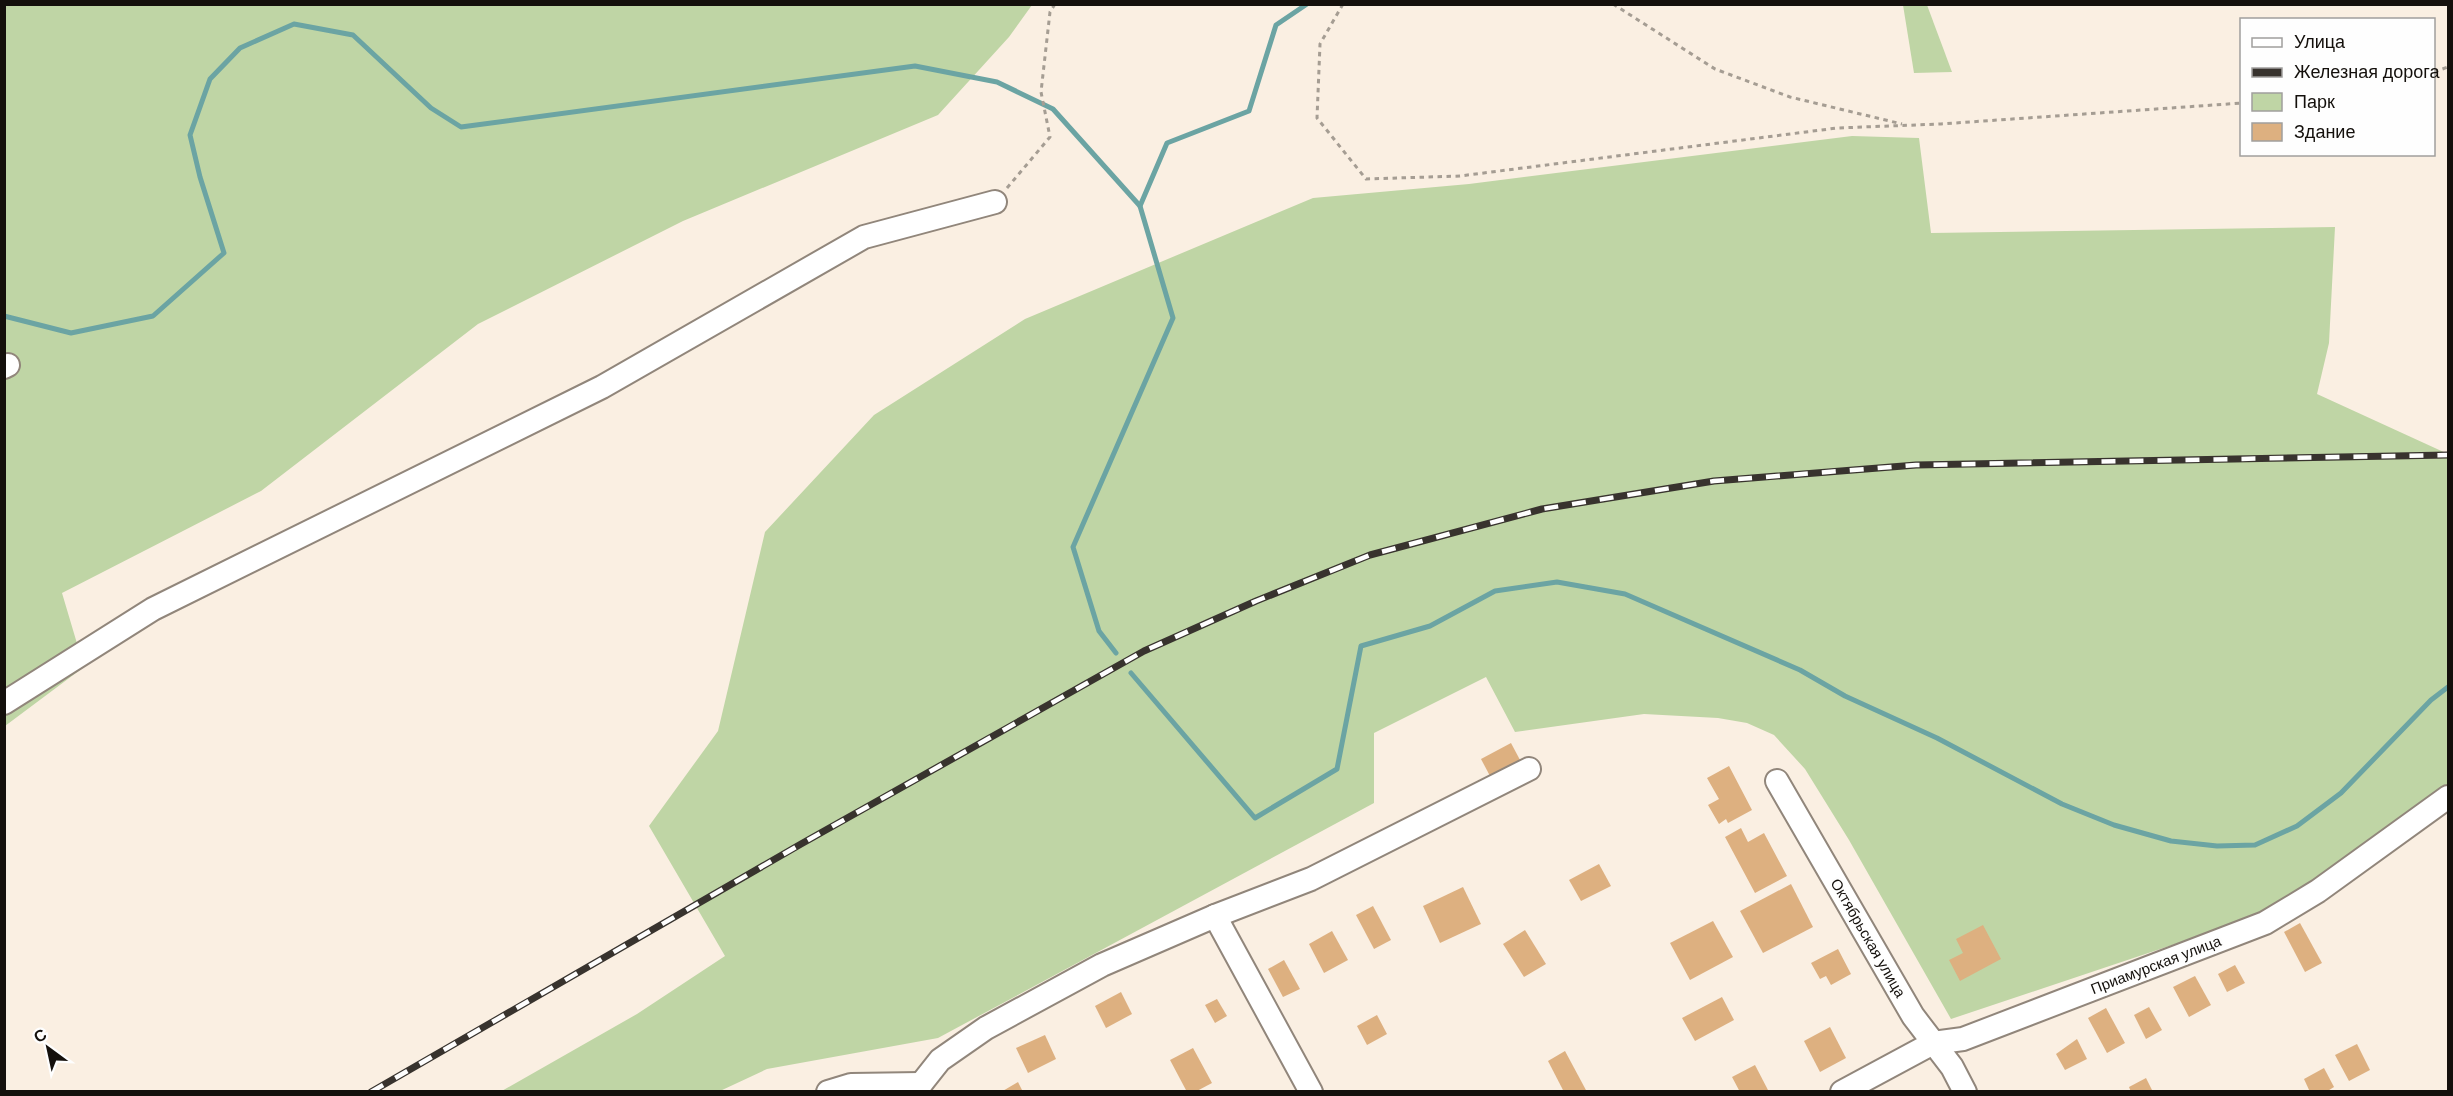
<svg xmlns="http://www.w3.org/2000/svg" width="2453" height="1096" font-family="'DM Sans',sans-serif">
	<rect width="100%" height="100%" fill="#faefe2"/>
	<g fill="#bfd5a5">
		<path d="M5,5H1032L1009,37L938,115L683,221L478,324L261,491L62,593L84,667L5,726Z"/>
		<path d="M1903,5H1927L1952,72L1914,73Z"/>
		<path d="M1852,136L1919,138L1931,233L2335,227L2329,343L2317,394L2448,454V786L2322,885L2220,929L1951,1019L1849,840L1805,769L1774,735L1747,723L1718,718L1644,714L1515,732L1486,677L1374,733V803L938,1038L767,1069L720,1091L500,1092L637,1014L725,956L649,826L718,731L765,532L874,415L1025,319L1313,198L1469,184Z"/>
	</g>
	<g fill="none" stroke-linecap="round" stroke-linejoin="round">
		<g stroke="#6ba4a3" stroke-width="5">
			<path d="M1140,206L1167,143L1249,111L1276,25L1307,4"/>
			<path d="M4,316L71,333L153,316L224,253L200,177L190,135L210,79L240,48L294,24L353,35L431,108L461,127L915,66L997,82L1053,109L1140,206L1173,318L1073,547L1099,631L1116,653"/>
			<path d="M1131,673L1255,818L1337,769L1361,646L1430,626L1495,591L1557,582L1625,594L1800,670L1845,696L1937,738L2062,804L2114,825L2171,841L2217,846L2255,845L2297,826L2341,793L2431,700L2448,687"/>
		</g>
	</g>
	<g fill="#ddb080">
		<path d="M1511,743L1520,760L1490,776L1481,759Z"/>
		<path d="M1729,766L1752,810L1728,823L1726,819L1719,824L1708,805L1719,799L1707,778Z"/>
		<path d="M1741,828L1748,842L1764,833L1787,876L1755,893L1725,837Z"/>
		<path d="M1599,864L1611,886L1581,901L1569,880Z"/>
		<path d="M1791,884L1813,927L1763,953L1740,911Z"/>
		<path d="M1463,887L1481,924L1440,943L1423,906Z"/>
		<path d="M1373,906L1391,940L1374,949L1356,915Z"/>
		<path d="M1713,921L1733,957L1690,980L1670,943Z"/>
		<path d="M2300,923L2322,963L2305,972L2284,932Z"/>
		<path d="M1983,925L2001,959L1960,981L1949,960L1963,953L1956,939Z"/>
		<path d="M1525,930L1546,964L1524,977L1503,944Z"/>
		<path d="M1332,931L1348,960L1324,973L1309,944Z"/>
		<path d="M1838,949L1851,974L1831,985L1826,976L1820,979L1811,963Z"/>
		<path d="M1284,960L1300,989L1283,997L1268,969Z"/>
		<path d="M2235,965L2245,983L2227,992L2218,974Z"/>
		<path d="M2195,976L2211,1005L2189,1017L2173,987Z"/>
		<path d="M1121,992L1132,1014L1106,1028L1095,1006Z"/>
		<path d="M1722,997L1734,1020L1695,1041L1682,1018Z"/>
		<path d="M1217,999L1227,1016L1215,1023L1205,1005Z"/>
		<path d="M2149,1007L2162,1030L2146,1039L2134,1015Z"/>
		<path d="M2106,1008L2125,1043L2107,1053L2088,1018Z"/>
		<path d="M1377,1015L1387,1034L1367,1045L1357,1026Z"/>
		<path d="M1830,1027L1846,1058L1820,1072L1804,1041Z"/>
		<path d="M1045,1035L1056,1059L1028,1073L1016,1048Z"/>
		<path d="M2077,1039L2087,1059L2065,1070L2056,1054Z"/>
		<path d="M2357,1044L2370,1070L2349,1081L2335,1055Z"/>
		<path d="M1193,1048L1212,1083L1195,1092H1187L1170,1060Z"/>
		<path d="M1565,1051L1587,1092H1564L1548,1061Z"/>
		<path d="M1755,1065L1769,1092H1740L1732,1077Z"/>
		<path d="M2324,1068L2334,1087L2326,1092H2310L2304,1079Z"/>
		<path d="M2146,1078L2153,1092H2131L2129,1087Z"/>
		<path d="M1018,1082L1023,1092H1001Z"/>
	</g>
	<g fill="none" stroke-linecap="round" stroke-linejoin="round">
		<defs>
			<g id="minor">
				<path d="M4,367L8,365"/>
				<path d="M4,703L153,609L602,387L864,237L995,202"/>
				<path d="M1777,781L1913,1016L1952,1067L1965,1092"/>
				<path d="M1215,916L1311,1092"/>
				<path d="M921,1084L940,1060L986,1028L1102,965L1215,916L1311,879L1529,769"/>
				<path d="M828,1092L851,1085L921,1084"/>
				<path d="M1842,1092L1933,1043L1963,1039L2265,923L2318,891L2448,797"/>
			</g>
		</defs>
		<use href="#minor" stroke="#91867b" stroke-width="26"/>
		<g stroke="#a59d93" stroke-width="3" stroke-dasharray="4.5 4.5" stroke-linecap="butt">
			<path d="M1343,4L1320,44L1317,118L1366,179L1460,176L1837,128L1941,124L2242,103"/>
			<path d="M1613,4L1715,69L1790,97L1902,124"/>
			<path d="M2434,72L2448,67"/>
			<path d="M1007,188L1050,137L1041,92L1050,12L1055,4"/>
		</g>
		<use href="#minor" stroke="#fff" stroke-width="22"/>
		<defs>
			<path id="rail" d="M371,1092L801,844L1144,651L1256,601L1370,555L1542,509L1714,481L1916,465L2448,455"/>
		</defs>
		<use href="#rail" stroke="#38332e" stroke-width="7"/>
		<use href="#rail" stroke="#fefefe" stroke-width="4.5" stroke-dasharray="14" stroke-linecap="butt"/>
	</g>
	<g text-anchor="middle" stroke-width="5" stroke-linejoin="round" paint-order="stroke">
		<g font-size="15" fill="#14100c" stroke="#fefefe">
			<text transform="translate(1868 938) rotate(60)" y="5">Октябрьская улица</text>
			<text transform="translate(2156 965) rotate(-21)" y="5">Приамурская улица</text>
		</g>
	</g>
	<rect width="2453" height="1096" fill="none" stroke="#14100c" stroke-width="12"/>
	<rect x="2240" y="18" width="195" height="138" fill="#fefefe" stroke="#a09f9d" stroke-width="1.5"/>
	<rect x="2252" y="38" width="30" height="9" fill="#ffffff" stroke="#a09f9d" stroke-width="1.5"/>
	<text x="2294" y="48" font-size="18" fill="#14100c">Улица</text>
	<rect x="2252" y="68" width="30" height="9" fill="#38332e" stroke="#a09f9d" stroke-width="1.5"/>
	<text x="2294" y="78" font-size="18" fill="#14100c">Железная дорога</text>
	<rect x="2252" y="93" width="30" height="18" fill="#bfd5a5" stroke="#a09f9d" stroke-width="1.5"/>
	<text x="2294" y="108" font-size="18" fill="#14100c">Парк</text>
	<rect x="2252" y="123" width="30" height="18" fill="#ddb080" stroke="#a09f9d" stroke-width="1.5"/>
	<text x="2294" y="138" font-size="18" fill="#14100c">Здание</text>
	<g transform="translate(48 1048) rotate(327)" stroke="#fefefe" stroke-width="4.5" paint-order="stroke">
	<path d="M0-4.5L10 22L0 15L-10 22Z" fill="#14100c"/>
	<text y="-9" font-size="16" font-weight="bold" text-anchor="middle" fill="#14100c">С</text>
	</g>
</svg>
